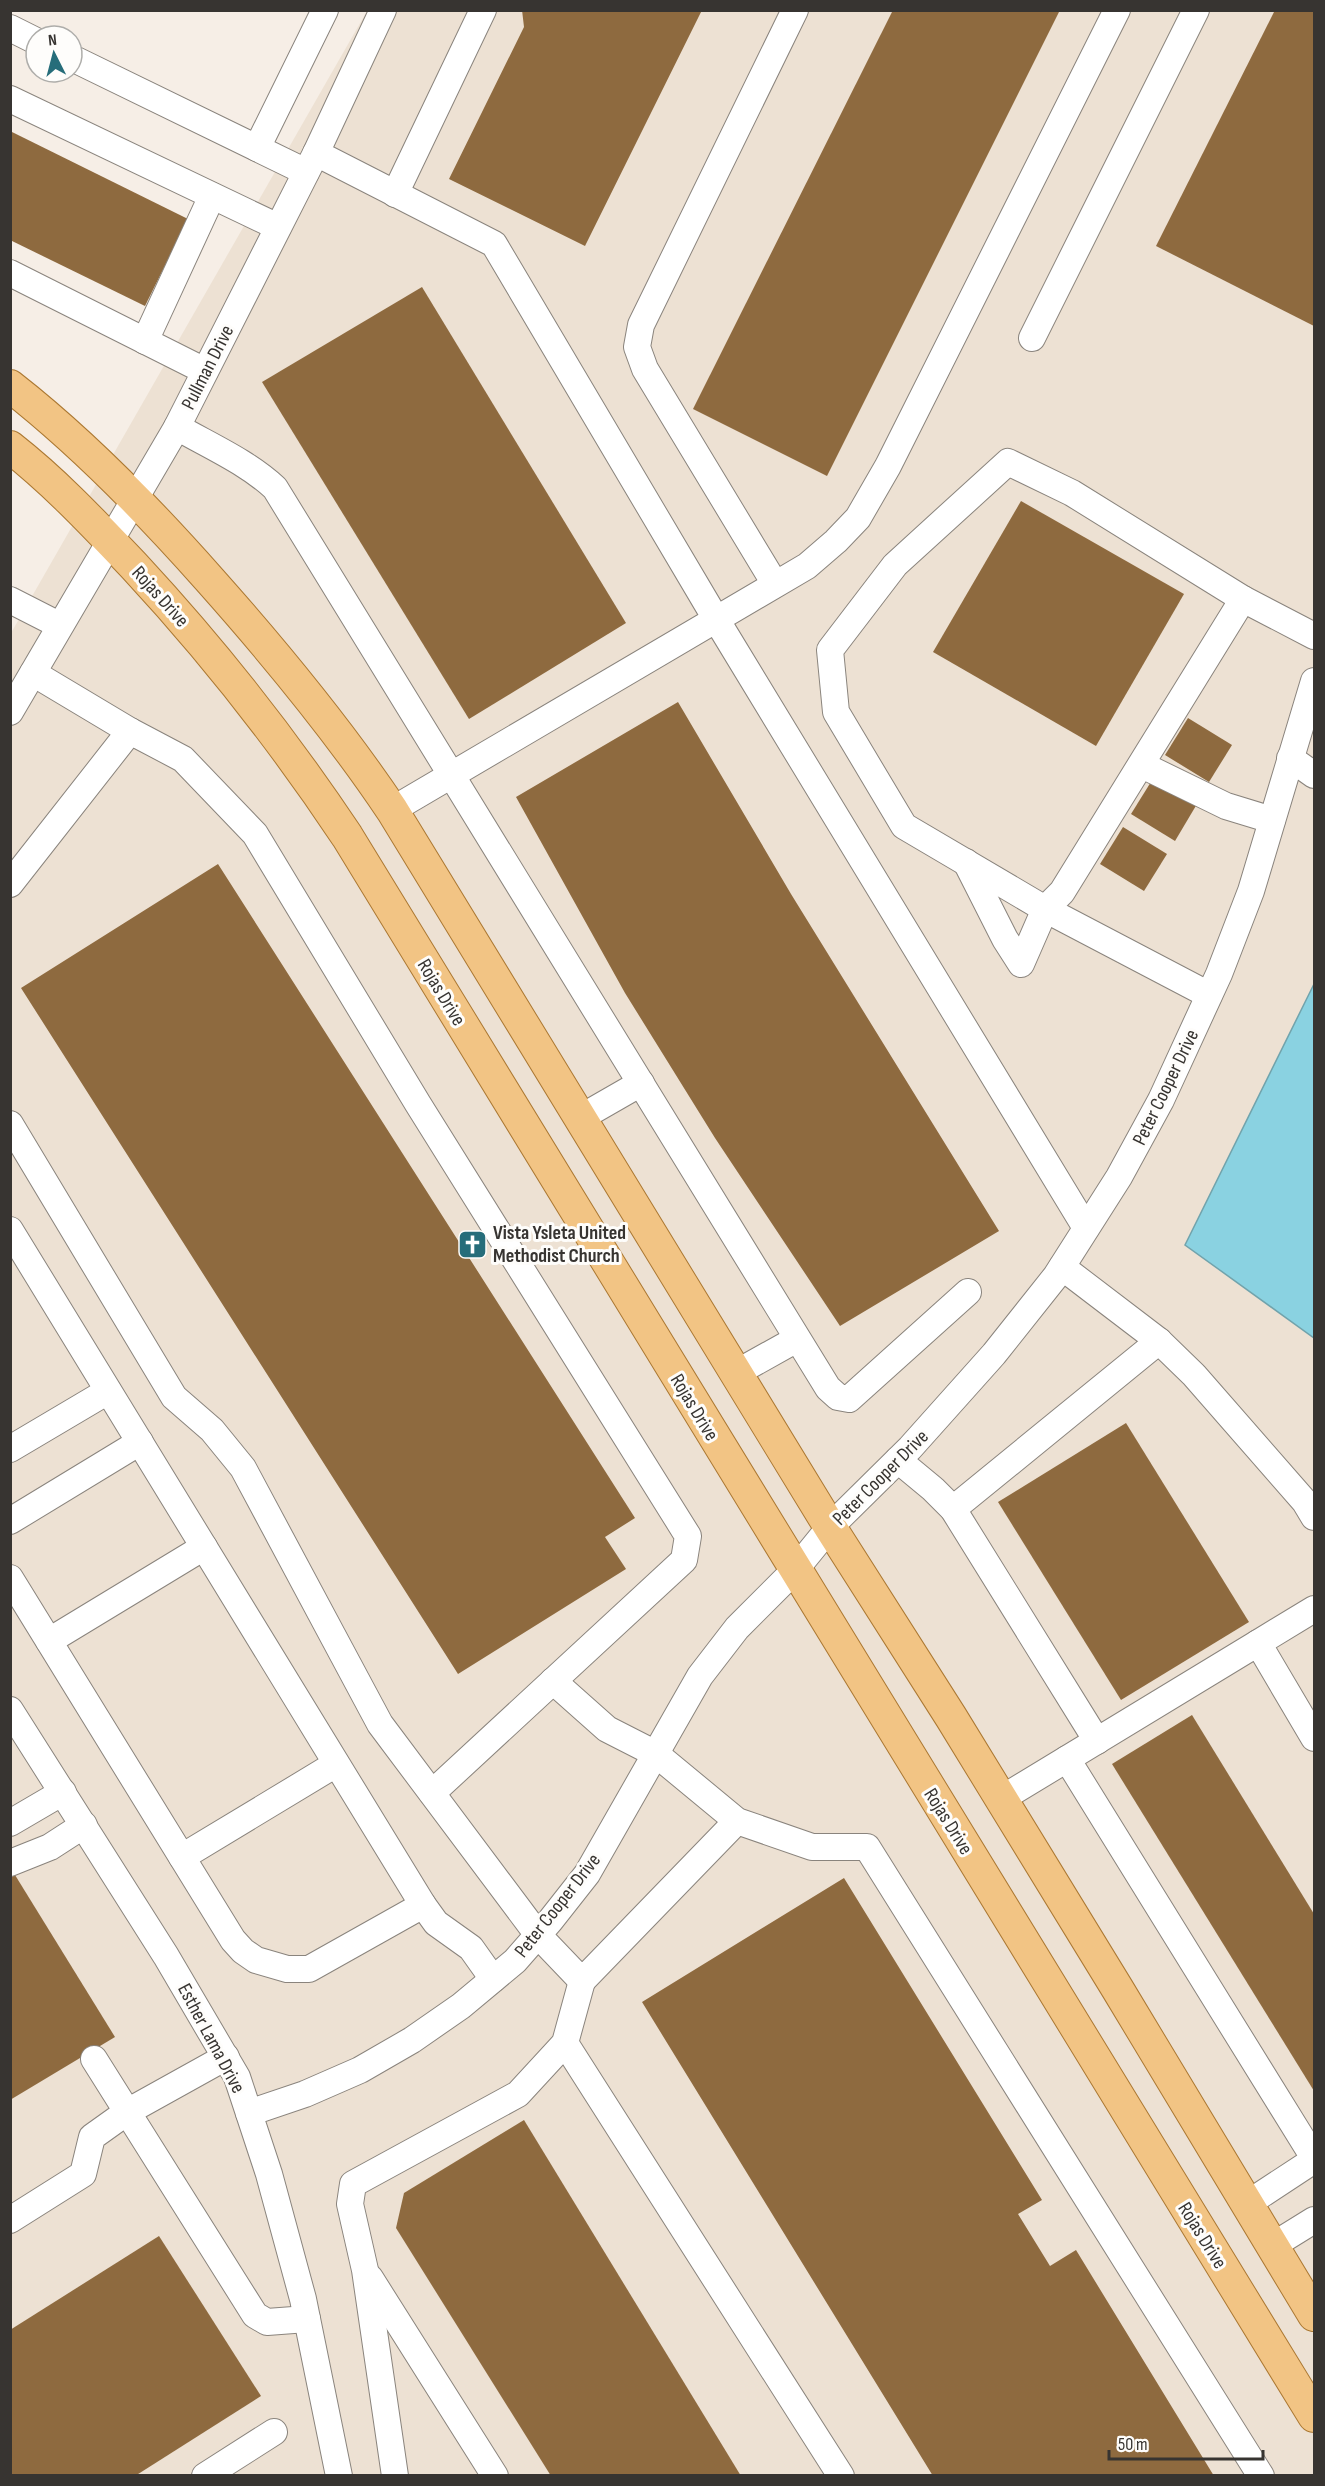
<svg xmlns="http://www.w3.org/2000/svg" width="1325" height="2486" font-family="'Sofia Sans Condensed',sans-serif">
	<rect width="100%" height="100%" fill="#f6eee6"/>
	<path fill="#ede1d3" d="M367,11H1314V2475L11,2476V633Z"/>
	<path fill="#8ad2e1" stroke="#71a3ac" stroke-width="1.5" d="M1314,984V1338L1185,1245Z"/>
	<g fill="#8e6a3f">
		<path d="M522,10H702L585,246L449,179L524,27Z"/>
		<path d="M893,10H1060L827,476L693,409Z"/>
		<path d="M1275,10H1314V326L1156,246Z"/>
		<path d="M10,131L188,219L145,306L10,240Z"/>
		<path d="M422,287L626,623L469,719L262,382Z"/>
		<path d="M1021,501L1184,594L1096,746L933,652Z"/>
		<path d="M678,702L791,894L999,1231L840,1326L715,1138L625,993L516,797Z"/>
		<path d="M1188,718L1232,745L1209,782L1165,755Z"/>
		<path d="M1154,777L1197,804L1175,841L1131,814Z"/>
		<path d="M1123,827L1167,854L1144,891L1100,864Z"/>
		<path d="M218,864L635,1518L605,1537L626,1569L458,1674L21,988Z"/>
		<path d="M1126,1423L1249,1622L1121,1700L998,1502Z"/>
		<path d="M1192,1715L1314,1914V2091L1112,1764Z"/>
		<path d="M15,1875L115,2037L10,2100V1878Z"/>
		<path d="M844,1878L1042,2200L1018,2214L1050,2266L1076,2250L1214,2476H933L642,2002Z"/>
		<path d="M524,2120L741,2476H551L396,2228L404,2193Z"/>
		<path d="M159,2236L261,2396L135,2476H10V2330Z"/>
	</g>
	<g fill="none" stroke-linecap="round" stroke-linejoin="round">
		<defs>
			<g id="minor">
				<path d="M10,28L36,41"/>
				<path d="M72,58L306,172"/>
				<path d="M10,99L278,227"/>
				<path d="M257,148L325,10"/>
				<path d="M316,153L494,244L716,619L1086,1228"/>
				<path d="M395,194L483,10"/>
				<path d="M10,273L205,371"/>
				<path d="M1032,338L1196,10"/>
				<path d="M145,341L212,196"/>
				<path d="M177,427C210,446 247,462 275,488L828,1388L838,1397L849,1399L968,1292"/>
				<path d="M1008,462L1072,493L1243,599L1062,892L1045,909L904,826L836,712L830,650L895,565Z"/>
				<path d="M775,584L645,369L637,347L641,325L795,10"/>
				<path d="M1243,599L1314,636"/>
				<path d="M10,600L59,625"/>
				<path d="M10,712L177,427L316,153L383,10"/>
				<path d="M130,731L183,759L255,834L418,1104L688,1536L684,1560L432,1793"/>
				<path d="M1290,758L1314,775"/>
				<path d="M1142,765L1226,806L1272,820"/>
				<path d="M392,810L807,566L836,541L858,518L888,466L1117,10"/>
				<path d="M966,862L1005,939L1021,964L1045,909L1209,995"/>
				<path d="M10,884L130,731L33,673"/>
				<path d="M580,1118L641,1083"/>
				<path d="M10,1124L174,1397L212,1430L243,1468L380,1724L538,1935L582,1981L737,1821"/>
				<path d="M10,1230L423,1905L436,1923L471,1948L493,1979"/>
				<path d="M1159,1341L1194,1375L1305,1502L1314,1517"/>
				<path d="M736,1373L797,1339"/>
				<path d="M10,1449L108,1391"/>
				<path d="M898,1460L933,1489L953,1509L1097,1741"/>
				<path d="M953,1509L1159,1341L1062,1267"/>
				<path d="M10,1521L140,1442"/>
				<path d="M10,1578L233,1940L243,1951L256,1960L287,1969H309L423,1905"/>
				<path d="M49,1641L204,1547"/>
				<path d="M1258,1643L1314,1609"/>
				<path d="M553,1681L607,1729L656,1754L737,1821L812,1847H867L1261,2476"/>
				<path d="M10,1710L166,1956L237,2077L269,2174L303,2299L339,2476"/>
				<path d="M1067,1759L1314,2158"/>
				<path d="M1001,1799L1258,1643L1314,1738"/>
				<path d="M10,1823L63,1792"/>
				<path d="M182,1857L336,1764"/>
				<path d="M10,1863L50,1847L84,1825"/>
				<path d="M565,2043L841,2476"/>
				<path d="M94,2059L255,2315L267,2322L307,2319"/>
				<path d="M249,2113L305,2094L360,2070L412,2040L461,2006L515,1961L550,1921L587,1874L700,1676L737,1628L795,1570L830,1527L910,1448L994,1354L1056,1276L1119,1177L1161,1100L1219,974L1251,891L1314,681"/>
				<path d="M1247,2204L1314,2160"/>
				<path d="M10,2220L83,2174L92,2137L127,2112L226,2057"/>
				<path d="M1272,2246L1314,2220"/>
				<path d="M370,2278L495,2476"/>
				<path d="M205,2476L274,2432"/>
				<path d="M395,2476L365,2270L350,2204L353,2184L518,2094L565,2043L582,1981"/>
			</g>
			<g id="major">
				<path d="M10,386C83,443 148,510 209,579C274,652 337,728 392,810L830,1527L951,1717L1117,1988L1314,2315"/>
				<path d="M10,447C56,483 95,525 135,567C213,651 283,740 347,836L1314,2416"/>
			</g>
		</defs>
		<use href="#minor" stroke="#8a847d" stroke-width="28"/>
		<use href="#major" stroke="#ab7832" stroke-width="34"/>
		<use href="#minor" stroke="#fff" stroke-width="26"/>
		<use href="#major" stroke="#f2c484" stroke-width="32"/>
	</g>
	<defs>
		<symbol id="church-square" viewBox="-11 -11 22 22"><rect x="-9" y="-9" width="18" height="18" rx="4" fill="#266d7a" stroke="#fefdfb"/><path d="M-1.2-6h2.4v3.5h3.3v2.4h-3.3V6h-2.4V-.1h-3.3v-2.4h3.3Z" fill="#fff"/></symbol>
	</defs>
	<g fill-rule="evenodd">
		<use href="#church-square" x="456" y="1228" width="33" height="33"/>
	</g>
	<g text-anchor="middle" stroke-width="6" stroke-linejoin="round" paint-order="stroke">
		<g font-size="20" fill="#373431" stroke="#fefdfb">
			<text transform="translate(207 367) rotate(-63)" y="7">Pullman Drive</text>
			<text transform="translate(161 596) rotate(48)" y="7">Rojas Drive</text>
			<text transform="translate(442 992) rotate(59)" y="7">Rojas Drive</text>
			<text transform="translate(1165 1087) rotate(-64)" y="7">Peter Cooper Drive</text>
			<text transform="translate(695 1407) rotate(59)" y="7">Rojas Drive</text>
			<text transform="translate(880 1477) rotate(-45)" y="7">Peter Cooper Drive</text>
			<text transform="translate(949 1821) rotate(58)" y="7">Rojas Drive</text>
			<text transform="translate(557 1905) rotate(-52)" y="7">Peter Cooper Drive</text>
			<text transform="translate(212 2038) rotate(62)" y="7">Esther Lama Drive</text>
			<text transform="translate(1203 2235) rotate(58)" y="7">Rojas Drive</text>
		</g>
		<g font-size="20" font-weight="bold" fill="#373431" stroke="#fefdfb" text-anchor="start">
			<text x="493" y="1239">Vista Ysleta United<tspan x="493" dy="23">Methodist Church</tspan></text>
		</g>
	</g>
	<rect width="1325" height="2486" fill="none" stroke="#373431" stroke-width="24"/>
	<g transform="translate(54 54) rotate(354)"><circle r="28" fill="#fefdfb" stroke="#aeadaa" stroke-width="1.5"/>
	<path d="M0-4.5L10 22L0 15L-10 22Z" fill="#266d7a"/>
	<text y="-9" font-size="16" font-weight="bold" text-anchor="middle" fill="#373431">N</text>
	</g>
	<path d="M1109 2450v9h154v-9" fill="none" stroke="#373431" stroke-width="3"/>
	<text x="1118" y="2450" font-size="18" fill="#373431" stroke="#fefdfb" stroke-width="4.5" paint-order="stroke">50 m</text>
</svg>
